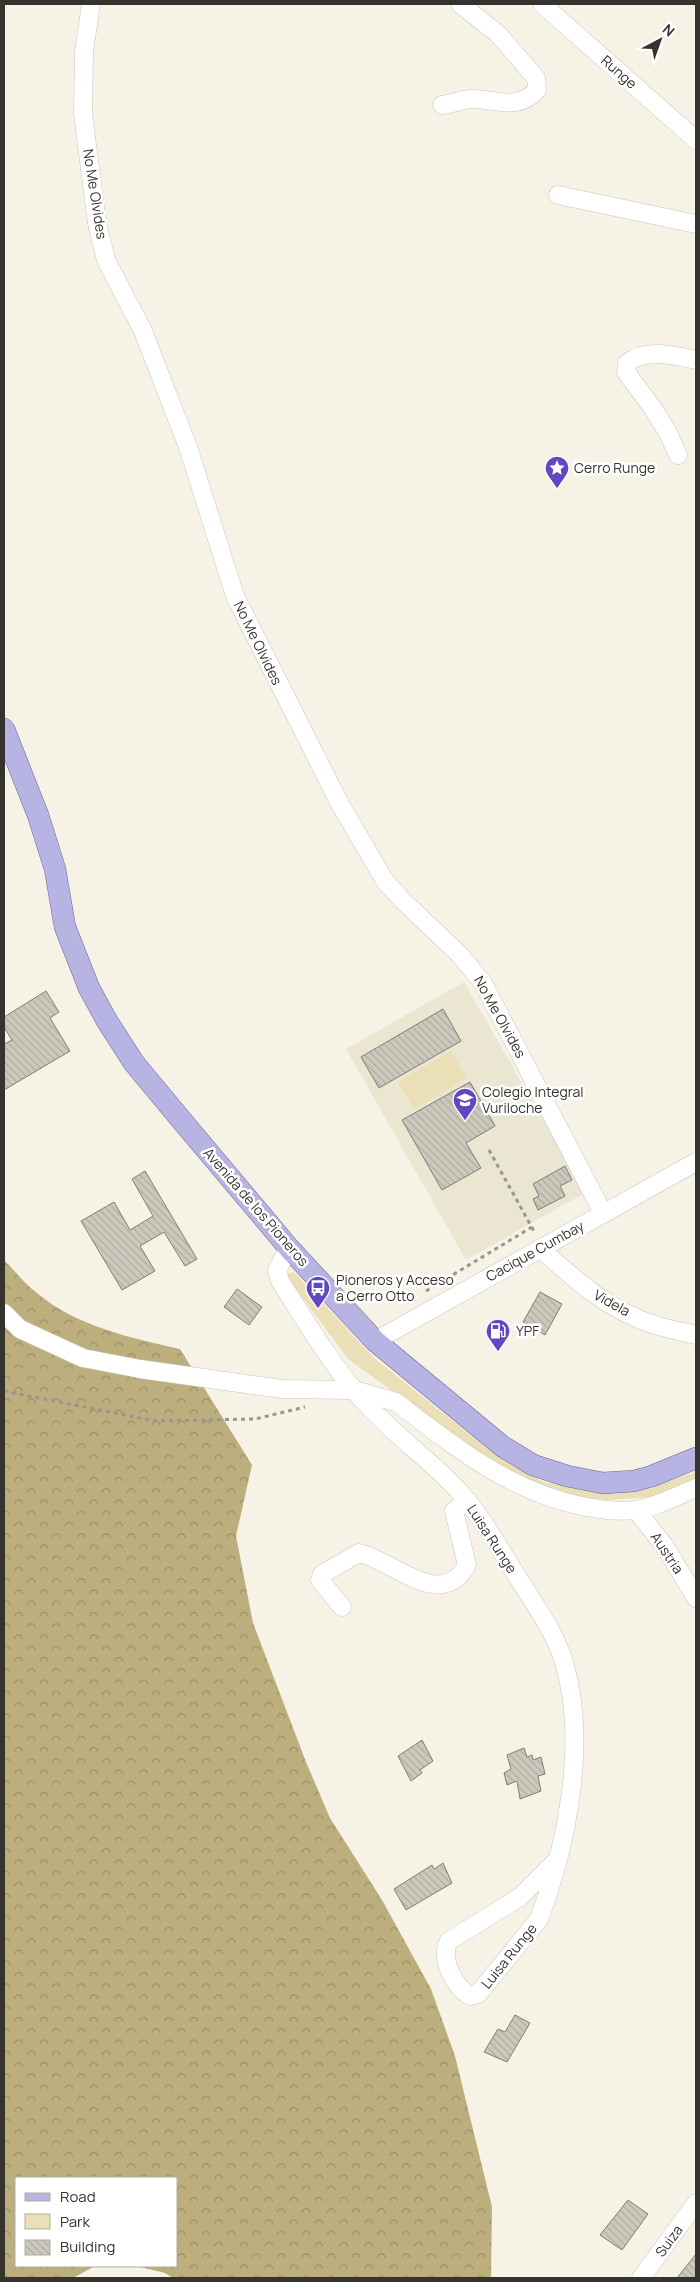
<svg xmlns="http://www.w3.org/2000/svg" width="700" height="2282" font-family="Manrope,sans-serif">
	<defs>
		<pattern id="forest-crowns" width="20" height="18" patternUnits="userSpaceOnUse" patternTransform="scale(1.25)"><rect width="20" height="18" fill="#bdaf7d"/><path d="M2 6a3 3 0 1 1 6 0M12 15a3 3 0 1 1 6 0" fill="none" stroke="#9a8f67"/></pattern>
		<pattern id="building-back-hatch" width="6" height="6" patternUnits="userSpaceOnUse" patternTransform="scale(1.25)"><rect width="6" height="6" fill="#cbc8bc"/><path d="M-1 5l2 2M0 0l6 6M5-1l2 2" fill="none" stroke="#afaca2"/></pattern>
	</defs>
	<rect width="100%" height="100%" fill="#f6f3e6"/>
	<path fill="#ebe6d2" d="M464,982L585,1193L466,1260L346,1049Z"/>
	<g fill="#ebdfb7">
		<path d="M451,1051L467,1078L414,1109L398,1082Z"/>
		<path d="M294,1272L373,1357L494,1454L541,1481L589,1491L652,1487L696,1472V1482L654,1497L608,1500L576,1497L524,1482L486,1459L348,1359L285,1274Z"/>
	</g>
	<path fill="url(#forest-crowns)" d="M4,1260C15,1271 25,1284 37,1293C76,1326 131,1338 180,1349L252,1465L236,1536L253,1623L306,1762L330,1818L382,1900L431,1989L455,2056L492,2207L491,2278H173L165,2273L136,2266H176V2178H16V2266H95L73,2278H4Z"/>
	<g fill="url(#building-back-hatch)" stroke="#817e73">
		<path d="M46,991L59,1012L50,1018L70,1051L4,1090V1044L12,1040L4,1027V1017Z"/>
		<path d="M443,1009L461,1041L379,1088L361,1057Z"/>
		<path d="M470,1082L495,1126L466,1143L481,1168L442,1190L402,1120Z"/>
		<path d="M565,1166L572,1180L560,1186L565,1196L538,1210L533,1199L539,1196L533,1184Z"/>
		<path d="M145,1171L197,1259L185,1266L164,1232L140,1246L155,1271L122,1290L81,1221L114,1202L130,1230L153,1216L132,1179Z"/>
		<path d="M237,1289L262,1307L249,1325L224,1307Z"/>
		<path d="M540,1292L562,1304L545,1335L523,1322Z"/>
		<path d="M422,1740L433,1761L420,1770L422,1773L411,1781L398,1756Z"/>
		<path d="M524,1748L527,1757L532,1755L533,1760L541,1757L545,1774L538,1776L541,1791L520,1799L517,1781L507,1785L504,1773L511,1769L507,1755Z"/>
		<path d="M443,1863L452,1883L406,1910L394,1889L432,1865L434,1869Z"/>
		<path d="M515,2015L530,2023L507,2062L484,2052L498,2029L505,2032Z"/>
		<path d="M628,2200L648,2214L622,2250L600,2235Z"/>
		<path d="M696,2254V2278H677Z"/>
	</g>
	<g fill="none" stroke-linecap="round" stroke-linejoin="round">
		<defs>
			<g id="minor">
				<path d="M91,4L84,52L83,114L97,223L106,260L143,331L188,447L235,596L340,804L385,881L403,901L460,955L483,983L603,1213"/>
				<path d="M542,4L696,140"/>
				<path d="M442,105C451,104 461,100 470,99C495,98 517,112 537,90L536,78L498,34L460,4"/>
				<path d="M558,195L696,224"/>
				<path d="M678,455L668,433L654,410L626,372L627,363C646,348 674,355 696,360"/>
				<path d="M289,1248L277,1270L280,1281C307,1323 334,1370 369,1407C397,1437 430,1460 458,1490C480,1514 496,1542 513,1570C532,1601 556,1632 565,1666C587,1744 567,1845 539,1919L478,1994L470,1996C454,1986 439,1958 449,1941L520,1897L558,1859"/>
				<path d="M540,1248C574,1279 609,1311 655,1325C668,1329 683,1332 696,1335"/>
				<path d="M4,1313L20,1329L83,1358L140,1369L282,1389L354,1390L396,1402C455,1447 511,1493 587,1507C603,1510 619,1512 636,1510C656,1507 677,1496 696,1488"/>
				<path d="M375,1341L696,1162"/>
				<path d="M636,1510L664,1545L696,1598"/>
				<path d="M342,1607L320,1580L322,1574L359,1553C393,1560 441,1612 467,1565L454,1511L467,1500"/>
				<path d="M641,2278L696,2203"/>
			</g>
			<path id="major" d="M4,729L38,815L55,869L65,927L89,988L107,1021L134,1063L178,1116L289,1248L375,1341L502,1446L533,1465L567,1476L603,1483L634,1481L652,1476L696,1458"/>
		</defs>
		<use href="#minor" stroke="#c9c6ba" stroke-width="19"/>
		<use href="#major" stroke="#6a6697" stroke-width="22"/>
		<g stroke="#98968d" stroke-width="3" stroke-dasharray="4 4" stroke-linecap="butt">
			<path d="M489,1150L535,1233"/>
			<path d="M426,1291L532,1227"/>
			<path d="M4,1391L155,1421L255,1419L305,1407"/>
		</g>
		<use href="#minor" stroke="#fff" stroke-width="18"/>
		<use href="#major" stroke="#b7b3e2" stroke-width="21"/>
	</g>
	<defs>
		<symbol id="sight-pin" viewBox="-11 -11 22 30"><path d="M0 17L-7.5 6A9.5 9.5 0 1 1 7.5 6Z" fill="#5f48c1" stroke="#fff"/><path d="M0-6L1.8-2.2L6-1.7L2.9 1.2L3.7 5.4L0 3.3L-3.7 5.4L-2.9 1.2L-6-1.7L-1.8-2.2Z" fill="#fff"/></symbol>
		<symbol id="school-pin" viewBox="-11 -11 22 30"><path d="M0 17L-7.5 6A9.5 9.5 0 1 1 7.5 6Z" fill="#5f48c1" stroke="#fff"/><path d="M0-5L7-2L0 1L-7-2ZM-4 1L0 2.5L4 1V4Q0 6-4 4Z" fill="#fff"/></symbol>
		<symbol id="bus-pin" viewBox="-11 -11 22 30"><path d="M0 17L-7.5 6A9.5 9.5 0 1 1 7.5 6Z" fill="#5f48c1" stroke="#fff"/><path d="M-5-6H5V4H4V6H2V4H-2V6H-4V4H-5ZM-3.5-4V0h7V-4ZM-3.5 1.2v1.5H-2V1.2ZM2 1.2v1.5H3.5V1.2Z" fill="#fff"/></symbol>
		<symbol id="fuel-pin" viewBox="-11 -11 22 30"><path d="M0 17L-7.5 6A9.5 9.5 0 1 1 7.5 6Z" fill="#5f48c1" stroke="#fff"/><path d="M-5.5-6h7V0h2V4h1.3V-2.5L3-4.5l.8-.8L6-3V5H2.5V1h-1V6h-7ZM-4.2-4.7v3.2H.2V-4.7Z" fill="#fff"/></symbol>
	</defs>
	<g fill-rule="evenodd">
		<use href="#sight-pin" x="543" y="454" width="28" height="38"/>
		<use href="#school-pin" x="451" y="1086" width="28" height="38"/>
		<use href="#bus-pin" x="304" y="1274" width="28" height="38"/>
		<use href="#fuel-pin" x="484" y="1317" width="28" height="38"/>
	</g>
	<g text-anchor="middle" stroke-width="5" stroke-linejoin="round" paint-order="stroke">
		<g font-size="14" fill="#34332e" stroke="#fff">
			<text transform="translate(619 72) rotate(41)" y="5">Runge</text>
			<text transform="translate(95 194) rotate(81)" y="5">No Me Olvides</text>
			<text transform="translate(258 643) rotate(64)" y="5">No Me Olvides</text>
			<text transform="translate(500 1017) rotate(61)" y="5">No Me Olvides</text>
			<text transform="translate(256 1207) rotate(49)" y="5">Avenida de los Pioneros</text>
			<text transform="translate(535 1251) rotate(-29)" y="5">Cacique Cumbay</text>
			<text transform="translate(612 1303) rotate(29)" y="5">Videla</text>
			<text transform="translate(492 1539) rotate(57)" y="5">Luisa Runge</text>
			<text transform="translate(667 1553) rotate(56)" y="5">Austria</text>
			<text transform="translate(509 1956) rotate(-51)" y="5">Luisa Runge</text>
			<text transform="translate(669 2241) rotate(-54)" y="5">Suiza</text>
		</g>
		<g font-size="14" fill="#34332e" stroke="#fff" text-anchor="start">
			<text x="574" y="473">Cerro Runge</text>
			<text x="482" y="1097">Colegio Integral<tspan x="482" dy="16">Vuriloche</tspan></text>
			<text x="336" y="1285">Pioneros y Acceso<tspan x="336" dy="16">a Cerro Otto</tspan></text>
			<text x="516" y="1336">YPF</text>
		</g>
	</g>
	<rect width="700" height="2282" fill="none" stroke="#34332e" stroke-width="10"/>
	<rect x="15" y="2177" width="162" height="90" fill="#ffffff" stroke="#aeadab"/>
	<rect x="25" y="2193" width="25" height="8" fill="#b7b3e2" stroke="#aeadab"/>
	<text x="60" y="2202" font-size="15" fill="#34332e">Road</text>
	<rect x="25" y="2214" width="25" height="15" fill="#ebdfb7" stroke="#aeadab"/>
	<text x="60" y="2227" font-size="15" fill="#34332e">Park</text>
	<rect x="25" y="2240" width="25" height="15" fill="url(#building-back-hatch)" stroke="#aeadab"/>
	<text x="60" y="2252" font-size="15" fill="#34332e">Building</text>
	<g transform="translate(660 40) rotate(41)" stroke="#ffffff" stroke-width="4" paint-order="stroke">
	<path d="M0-4L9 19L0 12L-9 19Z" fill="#34332e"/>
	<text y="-8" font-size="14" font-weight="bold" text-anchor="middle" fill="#34332e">N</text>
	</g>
</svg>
